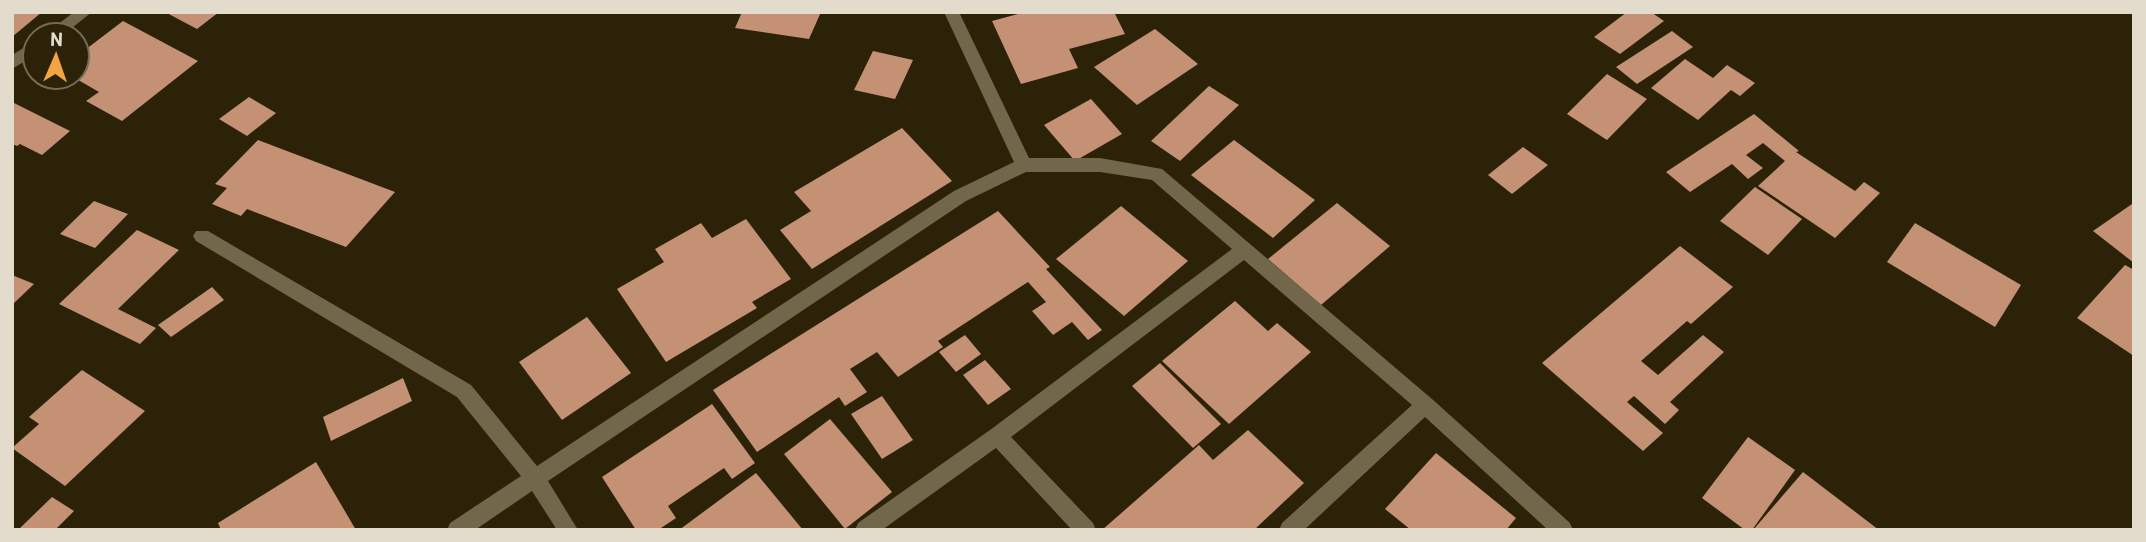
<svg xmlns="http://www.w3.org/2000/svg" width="2146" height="542" font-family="Barlow,sans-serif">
	<rect width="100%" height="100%" fill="#2c2207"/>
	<g fill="#c49174">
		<path d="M12,12H42L12,37Z"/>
		<path d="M165,12H219L197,29Z"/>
		<path d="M742,12H821L809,39L735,28Z"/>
		<path d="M1025,12H1114L1125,34L1069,49L1078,68L1021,84L992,21Z"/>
		<path d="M1627,12H1651L1664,21L1620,54L1594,37Z"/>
		<path d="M123,21L198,61L122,121L86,101L99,92L73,77H77V56Z"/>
		<path d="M1155,29L1198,64L1137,105L1094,67Z"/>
		<path d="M1672,31L1693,47L1637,84L1616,67Z"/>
		<path d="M873,51L913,60L895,99L854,90Z"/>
		<path d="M1685,59L1713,78L1727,65L1755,83L1740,96L1731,90L1698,120L1651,88Z"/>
		<path d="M1607,74L1647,99L1607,140L1567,114Z"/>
		<path d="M1209,86L1239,105L1180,161L1151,141Z"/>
		<path d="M249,97L276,113L247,136L219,119Z"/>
		<path d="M1091,99L1122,134L1075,161L1044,125Z"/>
		<path d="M12,102L70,131L42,155L20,144L17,146L12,144Z"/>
		<path d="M1754,114L1799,151L1796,152L1855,191L1864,182L1880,193L1835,238L1758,186L1785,161L1763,143L1746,155L1763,168L1748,179L1732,164L1690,192L1666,172Z"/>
		<path d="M902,128L952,181L812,269L780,230L811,211L794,192Z"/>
		<path d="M258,140L395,192L346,247L247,209L241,216L212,204L227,188L215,184Z"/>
		<path d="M1234,140L1315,200L1273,238L1191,175Z"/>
		<path d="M1523,147L1548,165L1512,194L1488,175Z"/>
		<path d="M1755,187L1802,219L1768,255L1720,221Z"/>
		<path d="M94,201L128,214L95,248L60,234Z"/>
		<path d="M1337,203L1390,246L1321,305L1268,259Z"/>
		<path d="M2132,204L2134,205V263L2093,231Z"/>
		<path d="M1121,206L1188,261L1124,316L1056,259Z"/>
		<path d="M998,211L1050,267L1046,269L1102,330L1088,340L1072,322L1053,335L1032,311L1046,302L1028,282L938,341L943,347L898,377L877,352L850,369L867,392L845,406L839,397L757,452L713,390Z"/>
		<path d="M746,219L791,279L752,302L757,308L666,362L617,289L664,262L655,249L701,223L712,238Z"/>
		<path d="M1915,223L2021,285L1995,327L1887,262Z"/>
		<path d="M137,230L179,250L118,309L156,328L140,344L59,304Z"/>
		<path d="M1680,246L1733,287L1691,324L1687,321L1641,361L1658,375L1703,335L1724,352L1670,402L1679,410L1665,424L1634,396L1627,402L1663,433L1643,451L1542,363Z"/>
		<path d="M2125,265L2134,270V356L2077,318Z"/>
		<path d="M12,275L34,284L12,305Z"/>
		<path d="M212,287L224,300L171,337L158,325Z"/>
		<path d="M1235,301L1268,331L1277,323L1311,352L1229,424L1162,361Z"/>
		<path d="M587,317L631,373L562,420L519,362Z"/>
		<path d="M965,335L981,354L956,372L939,352Z"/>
		<path d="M985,360L1011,389L988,405L963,375Z"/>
		<path d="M1160,363L1221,424L1193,448L1132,386Z"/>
		<path d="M82,370L145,411L65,486L12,448L39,424L29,417Z"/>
		<path d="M403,378L412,401L331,441L323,417Z"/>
		<path d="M882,396L913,440L882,459L851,414Z"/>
		<path d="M712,404L755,463L732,479L724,468L668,506L676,518L658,530H636L602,477Z"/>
		<path d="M830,419L892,492L845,529L784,454Z"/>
		<path d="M1248,430L1304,483L1254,530H1102L1199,445L1213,460Z"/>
		<path d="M1748,437L1795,470L1752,530H1745L1702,498Z"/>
		<path d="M1436,453L1516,518L1506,530H1411L1385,509Z"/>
		<path d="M316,462L356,530H221L218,523Z"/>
		<path d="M1803,472L1879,530H1753Z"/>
		<path d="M756,473L803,530H679Z"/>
		<path d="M52,497L74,511L55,530H18Z"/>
	</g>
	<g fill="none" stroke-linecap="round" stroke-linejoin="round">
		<g fill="#72664b" fill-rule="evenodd">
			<path d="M74,12H92L63,35H44Z"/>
			<path d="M944,12H959L1029,158H1100L1162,169L1432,399L1570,523L1573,530H1548L1425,417L1304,530H1279L1282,523L1412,405L1244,260L1011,437L1093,523L1096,530H1072L996,448L882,530H855L858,523L990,430L1232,249L1152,180L1100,172H1026L966,201L548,481L578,530H557L532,491L475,530H447L450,523L521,476L457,397L196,241L193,236L196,231H208L471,385L537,466L954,191L1014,162Z"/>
			<path d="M35,41V55L12,69V55Z"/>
		</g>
	</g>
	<rect width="2146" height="542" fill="none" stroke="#e3dccd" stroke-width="28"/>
	<g transform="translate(56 56) rotate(2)"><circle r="33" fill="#2c2207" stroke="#756c56" stroke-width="2"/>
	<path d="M0-5L12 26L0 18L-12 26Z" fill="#f3a443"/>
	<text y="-10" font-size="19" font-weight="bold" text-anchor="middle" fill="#e3dccd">N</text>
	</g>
</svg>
